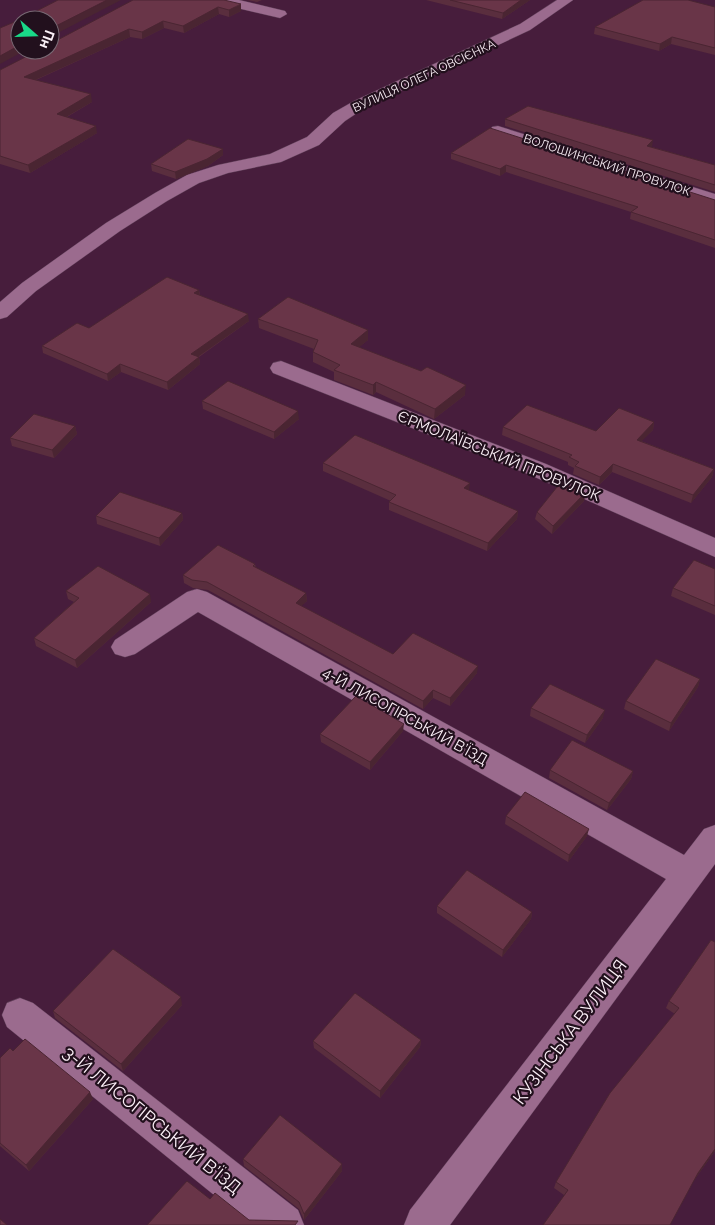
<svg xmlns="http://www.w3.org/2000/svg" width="715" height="1225" font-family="Raleway,sans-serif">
	<rect width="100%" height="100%" fill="#471d3c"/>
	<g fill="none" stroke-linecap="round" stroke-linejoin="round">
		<defs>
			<g id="minor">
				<path d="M214,0H239L285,11L287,14L280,18L216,3Z"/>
				<path d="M557,0H573L530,30L366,107L345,121L319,145L281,162L228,173L199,183L167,201L120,231L36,291L7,317L0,319V302L22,283L106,223L155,193L187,175L218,165L270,154L307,137L333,113L354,101L520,24Z"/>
				<path d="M498,126L715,194V206L492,135L490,131L492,127Z"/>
				<path d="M281,361L546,464L715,538V557L528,474L273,373L270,368L273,363Z"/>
				<path d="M197,589L207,592L684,855L704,829L715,825V864L450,1225H404L410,1210L666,879L198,612L135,654L125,657L115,654L111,647L115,640L187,592Z"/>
				<path d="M20,998L33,1003L298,1210L304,1225H251L7,1027L2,1015L7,1003Z"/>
			</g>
		</defs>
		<use href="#minor" stroke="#5d3d56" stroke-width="1"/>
		<use href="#minor" fill="#9b6b8e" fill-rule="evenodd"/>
	</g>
	<g fill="#5a2e3e">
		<path d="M224,0L241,11L229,17L219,14L184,33L164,28L142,39L130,37L36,80L92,102L67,117L97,133L30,173L0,164V70Z"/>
		<path d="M247,0H262L257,2Z"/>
		<path d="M426,0H530L502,19Z"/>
		<path d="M715,7V55L671,44L659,51L594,34L595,27Z"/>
		<path d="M505,119L652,147L715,165V192L505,126Z"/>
		<path d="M223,149V155L208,166L176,179L152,171L151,164Z"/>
		<path d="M451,153L715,200V248L630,219L631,212L506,172L500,176L451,159Z"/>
		<path d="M199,290L200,295L249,321L199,357L200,364L168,390L121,372L108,381L43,353L42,346L89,328Z"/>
		<path d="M258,319L368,340L359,347L465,395L434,419L376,392L373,395L334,380V372L313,362V352L314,349L259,328Z"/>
		<path d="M202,401L299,419L274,439L203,409Z"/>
		<path d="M654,422L653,430L641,441L714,469L712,477L691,503L612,472L599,485L573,474L574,468L568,465V462L502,435L503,427L596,431Z"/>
		<path d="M75,426L77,434L54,458L12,446L10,438Z"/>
		<path d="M323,463L518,511L517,519L487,551L389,510V502L391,501L323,471Z"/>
		<path d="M585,493L584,501L552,534L535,519L537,512Z"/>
		<path d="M182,513L183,520L160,546L97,524L96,516Z"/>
		<path d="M255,564L256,568L306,593L307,601L301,606L393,654L477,673L450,706L433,698L423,709L208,590L193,588L184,583L183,575Z"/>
		<path d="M715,569V615L671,596L673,588Z"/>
		<path d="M66,591L151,602L77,668L36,646L34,638L74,602L68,599Z"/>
		<path d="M700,679L698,687L669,731L624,709L626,701Z"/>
		<path d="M531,708L603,718L585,743L530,716Z"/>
		<path d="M403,731L370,770L321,742L320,734Z"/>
		<path d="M550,770L633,771L631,779L607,810L549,778Z"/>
		<path d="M506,816L587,836L568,862L505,824Z"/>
		<path d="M437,906L532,912L531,919L502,957L437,913Z"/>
		<path d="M715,942V1151L695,1179L564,1195L554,1188L556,1182L675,1014L666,1008L669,1001Z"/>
		<path d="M182,1005L123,1071L55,1018L53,1011Z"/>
		<path d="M421,1040L420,1047L380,1098L314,1048L313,1041Z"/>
		<path d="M13,1051L93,1099L29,1171L0,1146V1058Z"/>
		<path d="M243,1159L342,1164V1171L304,1220L299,1209L244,1166Z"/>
	</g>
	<g fill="#4a2532">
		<path d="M107,0H121L50,37V29Z"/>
		<path d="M521,0H530L502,19L503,13Z"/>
		<path d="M241,4V11L229,17V10Z"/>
		<path d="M218,7L219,14L184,33L183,26Z"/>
		<path d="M163,21L164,28L142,39V32Z"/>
		<path d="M129,29L130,37L26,84L24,77Z"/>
		<path d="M672,37L671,44L659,51L660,44Z"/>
		<path d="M20,45V50H26L0,64V56Z"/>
		<path d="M91,94L92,102L59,121L57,114Z"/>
		<path d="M96,126L97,133L30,173L28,165Z"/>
		<path d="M653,140L652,147L647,146Z"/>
		<path d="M223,149V155L208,166L176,179L175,172Z"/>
		<path d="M506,165V172L500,176V169Z"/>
		<path d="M199,290L200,297L194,293Z"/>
		<path d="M248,314L249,321L192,361L191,354Z"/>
		<path d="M368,330V340L351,354V344Z"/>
		<path d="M199,357L200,364L168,390L167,382Z"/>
		<path d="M120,364L121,372L108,381L107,374Z"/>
		<path d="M376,382V392L373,395V385Z"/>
		<path d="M466,385L465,395L434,419L435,409Z"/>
		<path d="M298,411L299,419L274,439V432Z"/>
		<path d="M654,422L653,430L635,448L637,440Z"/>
		<path d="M75,426L77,434L54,458L52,450Z"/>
		<path d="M613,464L612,472L599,485L600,477Z"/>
		<path d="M714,469L712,477L691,503L693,495Z"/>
		<path d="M470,483L469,491L464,488Z"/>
		<path d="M585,493L584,501L552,534L553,526Z"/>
		<path d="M518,511L517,519L487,551L488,543Z"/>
		<path d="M182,513L183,520L160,546L159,538Z"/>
		<path d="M306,593L307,601L296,611V603Z"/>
		<path d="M150,594L151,602L77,668L75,660Z"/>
		<path d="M478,666L477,673L450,706V698Z"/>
		<path d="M700,679L698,687L669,731L671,723Z"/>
		<path d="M433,690V698L423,709V701Z"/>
		<path d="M605,710L603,718L585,743L587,735Z"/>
		<path d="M404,724L403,731L370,770V762Z"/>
		<path d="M633,771L631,779L607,810L609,803Z"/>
		<path d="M589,829L587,836L568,862L569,855Z"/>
		<path d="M532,912L531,919L502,957L503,950Z"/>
		<path d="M181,997L182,1005L123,1071L121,1064Z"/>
		<path d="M421,1040L420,1047L380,1098V1091Z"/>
		<path d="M90,1092L93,1099L29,1171L26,1165Z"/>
		<path d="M715,1149V1151L695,1179L698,1173Z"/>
		<path d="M342,1164V1171L304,1220V1214Z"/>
	</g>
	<g fill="#693548" stroke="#4a2532">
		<path d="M58,0H107L50,29V20H20V45L0,56V28L19,20Z"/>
		<path d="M133,0H224L241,4L229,10L218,7L183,26L163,21L142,32L129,29L24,77L91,94L57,114L96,126L28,165L0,156V70L39,50H50V44Z"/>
		<path d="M450,0H521L503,13Z"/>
		<path d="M643,0H688L715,7V48L672,37L660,44L595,27Z"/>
		<path d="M528,106L653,140L647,146L715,165V185L505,119Z"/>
		<path d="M490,128L715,200V240L631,212L638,207L506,165L500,169L451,153Z"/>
		<path d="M188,139L223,149L207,159L175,172L151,164Z"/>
		<path d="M167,277L199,290L194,293L248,314L191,354L199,357L167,382L120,364L107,374L42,346L77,323L89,328Z"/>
		<path d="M288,297L368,330L351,344L421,371L427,367L466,385L435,409L376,382L373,385L334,370L340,365L313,352L318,340L258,319Z"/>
		<path d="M228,381L298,411L274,432L202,401Z"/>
		<path d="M527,405L596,431L619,408L654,422L637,440L714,469L693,495L613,464L600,477L575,466L579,462L569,457L572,455L503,427Z"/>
		<path d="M34,414L75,426L52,450L10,438Z"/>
		<path d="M355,435L470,483L464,488L518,511L488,543L389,502L396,495L323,463Z"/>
		<path d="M561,482L585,493L553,526L537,512Z"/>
		<path d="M120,492L182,513L159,538L96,516Z"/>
		<path d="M218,545L255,564L253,566L306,593L296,603L393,654L413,633L478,666L450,698L433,690L423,701L207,582L192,580L183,575Z"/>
		<path d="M694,560L715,569V606L673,588Z"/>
		<path d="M98,566L150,594L75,660L34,638L79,598L66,591Z"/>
		<path d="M656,659L700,679L671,723L626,701Z"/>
		<path d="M550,684L605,710L587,735L531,708Z"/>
		<path d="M356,696L404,724L370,762L320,734Z"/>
		<path d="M572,740L633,771L609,803L550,770Z"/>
		<path d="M525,792L589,829L569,855L506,816Z"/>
		<path d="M467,870L532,912L503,950L437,906Z"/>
		<path d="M711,940L715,942V1149L698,1173L670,1225H543L568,1190L556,1182L610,1093L679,1008L669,1001Z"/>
		<path d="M113,949L181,997L121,1064L53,1011Z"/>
		<path d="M355,993L421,1040L380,1091L313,1041Z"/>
		<path d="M25,1039L90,1092L26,1165L0,1143V1058L10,1048L13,1051Z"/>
		<path d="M280,1115L342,1164L304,1214L299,1202L243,1159Z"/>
		<path d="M187,1181L210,1199L215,1193L249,1220L298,1221L295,1225H147Z"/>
		<path d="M0,1219L7,1225H0Z"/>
	</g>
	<g text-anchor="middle" stroke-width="4.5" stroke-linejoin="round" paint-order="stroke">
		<g font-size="12" fill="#fcf1f8" stroke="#22101d">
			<text transform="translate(424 76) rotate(-25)" y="4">ВУЛИЦЯ ОЛЕГА ОВСІЄНКА</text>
			<text transform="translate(607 165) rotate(18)" y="4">ВОЛОШИНСЬКИЙ ПРОВУЛОК</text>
		</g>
		<g font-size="15" fill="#fcf1f8" stroke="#22101d">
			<text transform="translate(499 456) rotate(22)" y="5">ЄРМОЛАЇВСЬКИЙ ПРОВУЛОК</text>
			<text transform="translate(405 716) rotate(29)" y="5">4-Й ЛИСОГІРСЬКИЙ В’ЇЗД</text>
		</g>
		<g font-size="18" fill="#fcf1f8" stroke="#22101d">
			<text transform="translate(570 1032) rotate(-53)" y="6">КУЗІНСЬКА ВУЛИЦЯ</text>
			<text transform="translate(152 1120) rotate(39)" y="6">3-Й ЛИСОГІРСЬКИЙ В’ЇЗД</text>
		</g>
	</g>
	<g transform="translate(35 35) rotate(110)"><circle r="24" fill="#22101d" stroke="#796a75"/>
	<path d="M0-4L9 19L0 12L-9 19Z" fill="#19d988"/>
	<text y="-8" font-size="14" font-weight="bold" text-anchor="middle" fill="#fcf1f8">Пн</text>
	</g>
</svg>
